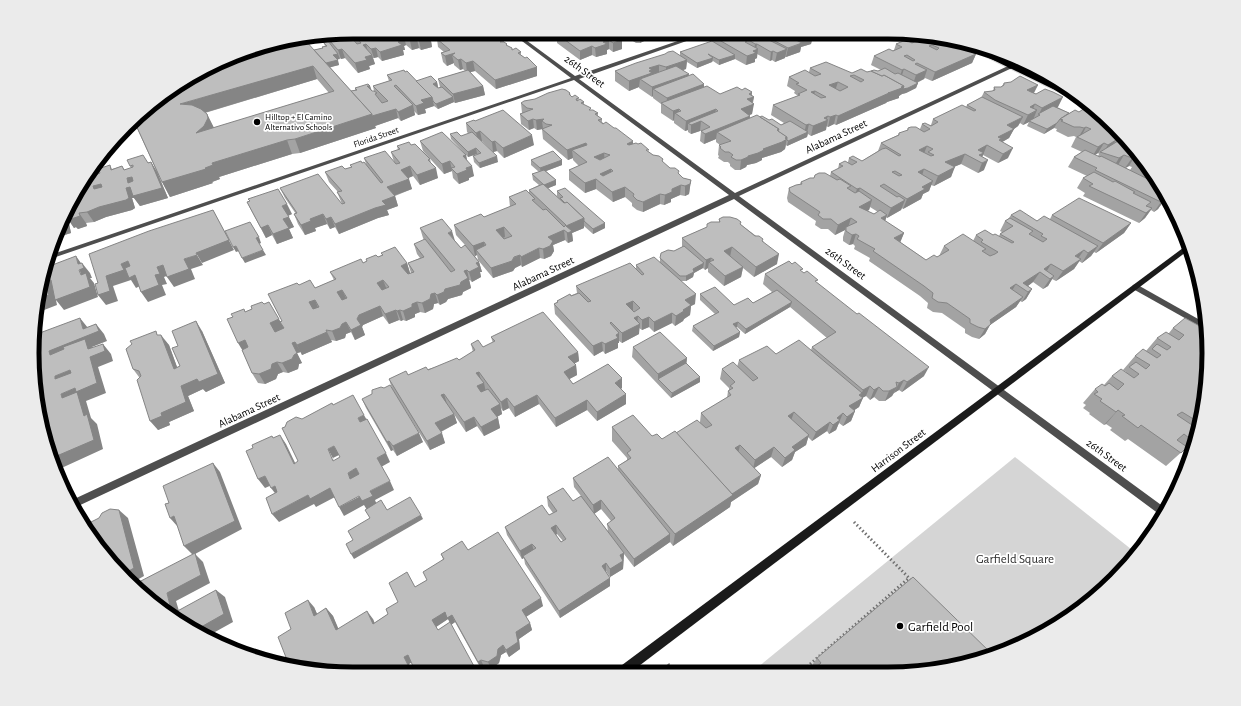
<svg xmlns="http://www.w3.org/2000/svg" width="1241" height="706" font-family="'Alegreya Sans',sans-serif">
	<rect width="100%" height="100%" fill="#fff"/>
	<path fill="#d5d5d5" d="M1015,457L1136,553L1115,580L1066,620L991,657L930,671L752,672Z"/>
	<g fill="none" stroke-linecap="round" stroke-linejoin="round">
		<defs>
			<path id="primary" d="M958,43L969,45L1080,98L1094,108L1090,107Z"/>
		</defs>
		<use href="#primary" stroke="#dbdbdb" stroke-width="2"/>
		<g stroke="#707070" stroke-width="3" stroke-dasharray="1.5 2.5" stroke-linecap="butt">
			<path d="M854,522L912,581"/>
			<path d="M668,664L674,672"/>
			<path d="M801,672L909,578"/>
		</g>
		<g fill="#4e4e4e" fill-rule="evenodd">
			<path d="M510,32H515L575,76L704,32H712L579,79L735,193L1008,66H1012V68L739,196L1168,510L1163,517L734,199L76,507L72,500L729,195L574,80L47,260L50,255L571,78Z"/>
			<path d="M1136,284L1207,324L1208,331L1133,289L1132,287L1133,285Z"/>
		</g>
		<g fill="#1b1b1b" fill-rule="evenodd">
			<path d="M274,45L243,55H239L257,48Z"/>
			<path d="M1019,62L1023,64L1010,69L1007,67Z"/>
			<path d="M1187,245H1189L1190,249L631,672H617L618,668Z"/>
		</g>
		<use href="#primary" fill="#000" fill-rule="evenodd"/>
	</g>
	<g fill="#a3a3a3" fill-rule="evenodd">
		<path d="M351,32H491L499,37L504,39V42L507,46L512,48V50L521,52V55L537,67V76L496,89L475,71L470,72L483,86L485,95L455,103L454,102L438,109L434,106L425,109L426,113L418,115L414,111L415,115L401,121L398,118L375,126L376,128L300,153L292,154L219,177L220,179L212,182L213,183L170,197L157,172L168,198L140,206L134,198H132L135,208L132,210L106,217L94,222L86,223L87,226L78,229L76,227L74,228L68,219L71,233L58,237L86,174L96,175L100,173L110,165L112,169L122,166L124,170L131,168L130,166L151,162L157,172L136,126L314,50L322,48V47L325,46L323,42L330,45L329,40L357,44L353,39ZM437,39L438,47L444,52L441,53L443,62L447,66L454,63V65L460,70L463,69L465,71L438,79L440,87L438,88L437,87H438L437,82L416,81L405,72L387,75L389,81L373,86L374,91H372L370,86L355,88V90L351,91L330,67L339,65L337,59L340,58L341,59L345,58L358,73L370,69L369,66L375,64L373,58H374L378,57L382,61L404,55L403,50H405L404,46L406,45L412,50L419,48L421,50L432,47L431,41ZM317,79L329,93L214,128L207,114L205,113Z"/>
		<path d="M557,32H615L619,38L622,40V49L613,52L609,49L607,50V54L596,57L592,55L580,60L557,43V34H559Z"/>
		<path d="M623,32H666V35L657,36V37L644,40V41L640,43H636L625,36V33Z"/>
		<path d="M726,32L848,33L824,41L818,38L812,40L811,44L801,47L800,52L786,57H785V58L775,62L772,60L770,61L757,54V58L755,59V62L746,65L735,59L719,65L713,61L712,62L697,68L687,62L686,69L683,70L689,76L704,87L720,94L742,90L752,92V95L754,97L753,103L752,114L749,115L750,118L760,117L781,125L784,123L771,115L773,105L798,96L794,93L795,91L787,86L789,77L809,72L810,68L852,73L878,71L881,70L871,65L874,56L894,50L896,44L910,42L912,36L925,37L976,54L972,63L932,81L925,78L924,79L917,83H918L916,88L906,93L902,94L899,96V98L887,102L886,103L836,125L834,124L828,127L826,126V130L811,136L808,134L807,137L787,146L786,145L785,149L781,152L762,158V160L756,163L747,165L746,167L740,170H735L730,166V164L728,162H724L718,158L719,156L718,155L719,145H720L716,142V139L704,144L700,141L701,131H700L691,134L688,132V130L685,131L674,123V120L673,121L661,113V104L653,98V96L652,97L639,88V87L629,91L615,81V71L680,55V52L713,42L714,37Z"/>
		<path d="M864,33H895L871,41L863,37Z"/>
		<path d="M1004,83L1038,85L1034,93L1058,107H1057L1069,113L1079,112L1104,117L1108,120L1106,123L1143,158L1169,201L1165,199L1158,209L1154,212L1151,210L1145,218L1139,223L1083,196L1085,193L1077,188L1083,178L1087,176L1068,167L1074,157L1082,152L1071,147L1076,137L1074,136L1068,137L1056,131L1057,129L1054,128L1044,134L1027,126L1029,122L1023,125L1020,123L1018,126L1014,129L1009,138L1002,142L1008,158L998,163L983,155L982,157L984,170L978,173L961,164L954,167L951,177L934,186L931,185L929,191L923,194L921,199L903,209L902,208L901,210L887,218L886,217L885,221L904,233L900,242L926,260L939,256L944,246L973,241L976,235L999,236L1000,234L1002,232L1000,231L1005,221L1009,218L1011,215L1037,221L1050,219L1052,215L1131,223L1124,233L1096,253L1094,252L1091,256L1082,263L1079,261L1074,269L1056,281L1052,279L1048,286L1043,289L1033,282L1028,286L1032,289L1026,299L1022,302L1020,301L1016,307L990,325L985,334L979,339L972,337L965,333V329L942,313L933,312L927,308L928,303L920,296L869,261L870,258L854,249L855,246L853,244L849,245L843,241V237L845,230L835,235L828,229H821L815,225L816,221L788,202L787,198L789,188L800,184L801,182L814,178L830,176L831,172L838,169L839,164L848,162L849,158L862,161L878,151L881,143L898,135L899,133L907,131L908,128L920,129L922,124L931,125L933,119L966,107L967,105L981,98L984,92L992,91H993L994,87H1001L1002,86ZM1098,153L1099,154L1098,156L1095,155ZM1129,166L1132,167L1130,170L1126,168ZM870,207L878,212L874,214L867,211L869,210Z"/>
		<path d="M570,93L571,96L584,102V105L591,110L598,113V116L602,119V122L633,144L649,152L653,155L663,159L662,162L678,174L683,178L691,180L689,194L685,196L680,195L671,199V202L664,205L660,204L643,212L637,210L632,206V203L625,197L613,202L596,189L585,193L569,180V170L579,166L573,160V158L568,160L543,139L542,129L537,130L534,128L529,130L521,124L520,114L522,113L521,103Z"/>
		<path d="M475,121L534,145L504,158L497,151L493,152L482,141H481L498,162L480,168L474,162L473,156L478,155L477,154L468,157L451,139L450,134L461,136L469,134L467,132L466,123Z"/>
		<path d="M420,141L466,155L467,160L474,176L469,178V180L459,184L453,178L452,171L444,174L423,151Z"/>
		<path d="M411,145L430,159L431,163L438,178L420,185L413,176L408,178L412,189L395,196L398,206L387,210L389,215L378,218L339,234L335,227L330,229L327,224L315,228L316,231L305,235L298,224L294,214H296L285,198L280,188L342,204L337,192H338L329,182L325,172L345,169L351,167L350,165L362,163L366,164L364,158L394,162L391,152L398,150L397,146Z"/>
		<path d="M531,160H562V165L546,171L556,180V185L548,188L560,199L557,196V191L605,223V228L593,234L584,226V228L572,233L573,241L568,243L565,240L553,245L554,251L551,256L544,259L540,258L522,267L521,265L515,268L513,271L493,278L478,260L477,255L475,256L479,262L482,272H480L481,277L472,282L470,280H469L471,288L463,292L462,295L448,299L446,302L440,305L438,303L434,304L433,309L425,313L420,312L415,314V317L406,321L403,320L401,321L399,320L389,324L383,316L363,325L362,327L365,335L355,340L351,332L346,334L345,338L336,341L331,340L332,342L302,355L301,352L297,353L302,363L299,364L298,369L288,373L283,372L278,374L276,379L265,384L258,383L252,373L242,350L245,312L264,304L280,321H282L299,285L315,288L334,280L330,272L363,263L367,261L366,259L378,257L382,255L381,253L407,263L410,273L407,274L411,273L408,263L420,258L417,254L414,244L424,240L423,238L420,228L455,241L461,248L465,245L456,235L454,225L484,217L510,207L509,197L529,193V190L539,185L533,180L532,174L539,172L531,165Z"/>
		<path d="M247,202L292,214L288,216L294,227L289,229L293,238L277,244L272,235L266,238L252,212Z"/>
		<path d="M719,219L741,222L740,224L763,241L777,264L754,277L743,268L741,277L724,286L708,272V268L705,270L703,268L694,273L693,277L686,281H681L695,304L691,306L690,315L684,319L683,321L675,326L672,323L654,332L649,327L642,330L639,328V334L622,343L619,341V343H618V348L605,354L603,351L594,356L555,314L554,304L557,302V301L577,293L576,286L636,268V265L660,262V258L682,247V238L719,222Z"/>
		<path d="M802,272L817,283L924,376L902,392L899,390L894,393L892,396L885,401H879L874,397L870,400L866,396L863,397L859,407L854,410L855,411L851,421L843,426L839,423L836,430L829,434L827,431L812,441L808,437L806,445L795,452L792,460L782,467L771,457L754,468L761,475L758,484L731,502L730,507L673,546L670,542L634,567L624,554L623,569L610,577L606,571V572L610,578V586L560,618L525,564L524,558L522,559L507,535L505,527L549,515L553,513L548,506L547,497L573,501L581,496L574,487L573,478L618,470V466L627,460V458L612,441V427L652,436L662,439L700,422L701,413L727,398L728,391H729V388L720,379L722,369L737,367L739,360L776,354L811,350L812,347L827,338L790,307L745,334L737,327H736L740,332L739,337L713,351L692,331L693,326L715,314L700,300V294L734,305L753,303L772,292L763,284L765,274ZM601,509L611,521L607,524L608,531L594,514ZM557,534L563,541L561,542L556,535Z"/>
		<path d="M1173,328L1206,331L1208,332L1206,395L1196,439L1166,466L1128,439L1125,441L1110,430L1112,428L1106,424L1104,425L1089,414L1090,413L1083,408L1086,405L1083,403L1095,389L1104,385L1112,376L1126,372L1123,370L1135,356L1146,351L1157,338L1169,333Z"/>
		<path d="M202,331L225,383L206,392L203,389L188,396L194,411L169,422L170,425L158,430L139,377L133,369L159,335L169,345L177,367L180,366L178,346Z"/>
		<path d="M491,337L578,352L579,361L574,364L576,365L577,375L569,379L573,384L622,388L621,389L626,404L597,421L587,410L556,427L539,404L515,417L509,408L503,411L501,408L502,414L497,417L498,418L500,428L484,436L477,426L466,432L447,404L454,414L457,423L441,432L445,443L430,450L392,389L389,379L408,375L459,360L473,352L471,344L483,347L493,343Z"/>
		<path d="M633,347L687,358L686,363L700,382L671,398L632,357Z"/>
		<path d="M362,399L423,442L397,456L393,450L391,451L366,408Z"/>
		<path d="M1184,473L1181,480L1179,478Z"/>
		<path d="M468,550L543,606L526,617L530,623L532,630L519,639L520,649L509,657L506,652L501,655L499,663L491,669L484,667L481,669L455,622L451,625L411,662L409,664L413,673H332L291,629L314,607L317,614L326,608L333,616L338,629L373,619L374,623L388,614L398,602L415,587L427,580L443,559L441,554ZM448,619L450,622L438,630L436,627Z"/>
		<path d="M994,656L811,671L809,670L817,658Z"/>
	</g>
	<g fill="#858585">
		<path d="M417,32H420L421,35L428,39L427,33L435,32L437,39L431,41L432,47L421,50Z"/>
		<path d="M447,32H449L450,41L441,42L440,34Z"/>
		<path d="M644,32H666V35L657,36V37L644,40V41L640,43V34Z"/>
		<path d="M814,33H819L818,38L812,40Z"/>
		<path d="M826,33H848L824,41Z"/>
		<path d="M873,33H895L871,41Z"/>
		<path d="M619,35V40H622V49L613,52V43L617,36Z"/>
		<path d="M813,35L811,44L801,47L800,52L786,57L788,48L798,45L799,40Z"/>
		<path d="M404,36L406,45L404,46L405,50H403L404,55L382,61L380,52L398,42L400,37Z"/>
		<path d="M417,39L419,48L412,50L410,41Z"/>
		<path d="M609,40V49L607,50V54L596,57L595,48L603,42Z"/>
		<path d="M366,44L368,53L363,45Z"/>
		<path d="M755,44H757L756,50L758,49L757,58L755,59V62L746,65L747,56L754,50Z"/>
		<path d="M592,46V55L580,60V51Z"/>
		<path d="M376,48L378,57L374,58L371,49Z"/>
		<path d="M342,49L345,58L341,59L338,50Z"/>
		<path d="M787,49L785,58L775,62L777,53Z"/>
		<path d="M773,51L772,60L770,61L771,52Z"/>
		<path d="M455,53L452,55L454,63L447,66L445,56Z"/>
		<path d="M338,54L340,59L335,60L333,55Z"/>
		<path d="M976,54L972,63L932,81L935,72Z"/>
		<path d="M372,55L375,64L369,66L370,69L358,73L355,63L365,57Z"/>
		<path d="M735,55V59L719,65V60Z"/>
		<path d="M713,58L712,62L697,68V63Z"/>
		<path d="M461,59L463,69L460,70L458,60Z"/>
		<path d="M338,60L339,65L324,69L323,64Z"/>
		<path d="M687,60L686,69L666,76V67Z"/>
		<path d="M473,61L475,71L467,73L466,63Z"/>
		<path d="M659,65V74L640,79L639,87L629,91V81L649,68Z"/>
		<path d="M313,66L317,79L187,118L180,104Z"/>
		<path d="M537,67V76L496,89L495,80Z"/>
		<path d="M904,69L901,78L899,79L902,70Z"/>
		<path d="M927,70L924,79L913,84L916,75Z"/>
		<path d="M689,74L688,84L653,89V96L652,97V87Z"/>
		<path d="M437,82L438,87L434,88L433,84Z"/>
		<path d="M838,82L835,91L829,85Z"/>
		<path d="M918,83L916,88L906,93L902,94L899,96V98L887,102L886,103L836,125L838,116L904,86Z"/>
		<path d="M704,84V93L666,106L667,98Z"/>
		<path d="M1038,85L1033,94L1027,90Z"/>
		<path d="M367,86H370L373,95Z"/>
		<path d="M483,86L485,95L455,103L453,94Z"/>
		<path d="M815,91L813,100L811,92Z"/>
		<path d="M752,92L751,98L754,97L752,104H754L752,114L739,119L741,109L747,99L749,94Z"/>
		<path d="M432,97L434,106L425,109L426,113L418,115L416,106L421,100Z"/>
		<path d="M453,97L454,102L438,109L436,104Z"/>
		<path d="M1063,97L1058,107L1039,116L1040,115L1039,114L1042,108Z"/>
		<path d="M1035,104L1031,114L1037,110L1033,120L1029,121V122L1023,125L1028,115L1030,107Z"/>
		<path d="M413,105L415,115L401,121L398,112Z"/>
		<path d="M396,109L398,118L375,126L376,128L300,153L295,139L372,114Z"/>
		<path d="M679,109V116L675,113L674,120L673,121V111Z"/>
		<path d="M716,109L714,119L701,121L700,131L691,134V125L688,123V130L685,131L686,121Z"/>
		<path d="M207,114L214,128L196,133Z"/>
		<path d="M836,115L834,124L828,127L830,117Z"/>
		<path d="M750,116L749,125L717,132L716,139L704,144L705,134Z"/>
		<path d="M828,116L826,121L828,120L826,130L811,136L813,126L824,118Z"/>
		<path d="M1023,117L1018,126L1014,129L1009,138L999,144L998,137L1007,125Z"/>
		<path d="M533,119L534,128L529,130L528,121Z"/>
		<path d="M544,119L542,121L543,129L537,130L536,120Z"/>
		<path d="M1107,120H1108L1103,128V122Z"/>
		<path d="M136,121L138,125L131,127Z"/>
		<path d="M1057,123L1054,128L1044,134L1047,129Z"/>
		<path d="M809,124L807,133L808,132L807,137L787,146L788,141L804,134L806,125Z"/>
		<path d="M1086,127L1081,137L1078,138L1084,128Z"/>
		<path d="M480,131L482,141L478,142L476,133Z"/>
		<path d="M126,132L128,137L119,139Z"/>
		<path d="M532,135L534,145L504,158L503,148Z"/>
		<path d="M787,137L785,149L781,152L762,158V160L756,163L747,165L746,167L740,170L741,160L748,156L763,149Z"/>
		<path d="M287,140L292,154L219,177L220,179L212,182L213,183L170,197L162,182L205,168L212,163Z"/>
		<path d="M1116,140L1110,150L1103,153L1108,145Z"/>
		<path d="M495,141L497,151L493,152L492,142Z"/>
		<path d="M633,141V151L627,144Z"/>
		<path d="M586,143V153L572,150L573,158L568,160L567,150Z"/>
		<path d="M1104,143L1098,153L1092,157L1098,147Z"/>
		<path d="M987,145L983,155L980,162L978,150Z"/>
		<path d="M927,146L923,156L919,150Z"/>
		<path d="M476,148L477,154L468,157V152Z"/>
		<path d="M1013,148L1008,158L998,163L1003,154Z"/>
		<path d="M604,153L605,163L594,157Z"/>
		<path d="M965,154L961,164L941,172L945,162Z"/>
		<path d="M466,155L468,165L463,156Z"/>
		<path d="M1124,155L1118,165L1113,168L1119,158Z"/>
		<path d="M497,156L498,162L480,168L479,163Z"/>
		<path d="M1135,156L1129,166L1125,168L1132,158Z"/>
		<path d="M562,160V165L541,173L540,168Z"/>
		<path d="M988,160L984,170L978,173L982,163Z"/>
		<path d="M450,161L452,171L444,174L442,164Z"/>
		<path d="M151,162L157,172L168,198L140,206L134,198H132L135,208L132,210L106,217L94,222L87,212L99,207L126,188Z"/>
		<path d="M122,166L129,178L132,177L138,187L128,183Z"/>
		<path d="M410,166L413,176L404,180L401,170Z"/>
		<path d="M472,166L474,176L469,178V180L459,184L457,174L466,168Z"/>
		<path d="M94,167L97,176L84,180L86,174Z"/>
		<path d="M955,167L951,177L934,186L938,176Z"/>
		<path d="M436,168L438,178L420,185L417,175Z"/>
		<path d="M611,169V179L601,183L600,174Z"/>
		<path d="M924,169L921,179L918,172Z"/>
		<path d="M1151,171L1152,172L1150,176L1146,178Z"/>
		<path d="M409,179L412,189L390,197L387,187Z"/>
		<path d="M596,179V189L585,193V183Z"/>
		<path d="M556,180V185L544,190V185Z"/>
		<path d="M691,180L689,194L685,196V186Z"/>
		<path d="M933,181L929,191L923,194L921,199L903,209L907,199L922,187Z"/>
		<path d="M101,184L108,193L94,189L93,186Z"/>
		<path d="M681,185L680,195L671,199V202L664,205L665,195L672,189Z"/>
		<path d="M625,187V197L613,202L612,192Z"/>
		<path d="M860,188L857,198L854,199L857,189Z"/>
		<path d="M1165,193L1166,195L1163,200L1160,197Z"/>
		<path d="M660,194V204L643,212V202Z"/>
		<path d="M395,196L398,206L387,210L389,215L378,218L339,234L335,224L375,208L382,201Z"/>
		<path d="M1165,199L1158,209L1154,212L1161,202Z"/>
		<path d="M872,200L869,210L856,217L859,207Z"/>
		<path d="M905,200L901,210L887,218L891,208Z"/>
		<path d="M287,204L292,214L287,216L282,206Z"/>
		<path d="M1152,208L1145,218L1139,223L1146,213Z"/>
		<path d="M213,210L234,250L202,263L196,253Z"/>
		<path d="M79,213L86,223L87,226L78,229L76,227L74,228L68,219L71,233L58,237L67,217Z"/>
		<path d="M323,214L327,224L315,228L316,231L305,235L301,225L310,219Z"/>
		<path d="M887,215L884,225L881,218Z"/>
		<path d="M289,217L294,227L289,229L293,238L277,244L273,234L283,219Z"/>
		<path d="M331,217L335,227L330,229L326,219Z"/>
		<path d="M584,218V228L572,233L573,241L568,243L566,226Z"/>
		<path d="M851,218L848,228L846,227L845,230L835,235L838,225Z"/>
		<path d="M605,223V228L593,234V229Z"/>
		<path d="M1131,223L1124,233L1096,253L1103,243Z"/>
		<path d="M268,225L272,235L266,238L261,228Z"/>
		<path d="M504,227L505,237L498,240L496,230Z"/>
		<path d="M564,230L565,240L553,245L554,251L551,256L544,259L543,249L548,237Z"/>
		<path d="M452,231L455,241L448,233Z"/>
		<path d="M904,233L900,243L894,238Z"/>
		<path d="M856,234L853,244L849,245L852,235Z"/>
		<path d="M259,237L261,243L259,244L256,238Z"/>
		<path d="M484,242L486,252L476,250L477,255L475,256L473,246Z"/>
		<path d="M236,246L239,251L236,252L233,247Z"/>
		<path d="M1098,246L1091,256L1082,263L1088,253Z"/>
		<path d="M732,247L730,257L724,251Z"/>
		<path d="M539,248L540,258L522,267L521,257Z"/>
		<path d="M263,250L266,255L245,263L242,258Z"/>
		<path d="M1084,250L1077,260L1075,256Z"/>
		<path d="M779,254L777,264L754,277L756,267Z"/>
		<path d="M197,255L203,265L191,269L195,279L174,287L167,277L184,259Z"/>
		<path d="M520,255L521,265L515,268L513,271L493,278L491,268Z"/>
		<path d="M76,256L83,266L82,263L90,273L92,278H90L94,283L98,297L64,310L56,300L57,305L39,312L40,298L45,282L51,280L81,275Z"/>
		<path d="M711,258L710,263L709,262L708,268L705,270L706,260Z"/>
		<path d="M1081,259L1074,269L1056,281L1063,271Z"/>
		<path d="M128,261L135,275L142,285L136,288L131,280L113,286L118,301L106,305L98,295L106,276L121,264Z"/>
		<path d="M479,262L482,272H480L481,277L472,282L469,272L476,263Z"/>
		<path d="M407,263L410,273L404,276L401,266Z"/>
		<path d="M704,263L703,268L694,273L693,277L686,281V276L693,269Z"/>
		<path d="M1051,264L1045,274L1044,269Z"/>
		<path d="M163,265L169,275L164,277L167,284L162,285L166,295L148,302L141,292L155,275L157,267Z"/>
		<path d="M743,267L741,277L724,286L725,276Z"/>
		<path d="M467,270L471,288L463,292L462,295L448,299L446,302L440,305L437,295L445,289L464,271Z"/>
		<path d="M1040,272L1033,282L1024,289L1023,283Z"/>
		<path d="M1054,276L1048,286L1043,289L1050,279Z"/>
		<path d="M383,280L387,290L381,293L377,283Z"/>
		<path d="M1016,284L1010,294V288Z"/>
		<path d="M1032,289L1026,299L1022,302L1028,292Z"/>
		<path d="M342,290L347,300L342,302L337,292Z"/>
		<path d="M435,293L438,303L434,304L433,309L425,313L422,303L431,294Z"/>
		<path d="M696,294L695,304L691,306L690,315L684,319L683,321L675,326L676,316L683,310L685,300Z"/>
		<path d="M1023,297L1016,307L990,325L985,334L979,339L990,320Z"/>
		<path d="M315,300L319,310L314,312L309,302Z"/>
		<path d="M633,301V311L626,304Z"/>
		<path d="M417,302L420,312L415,314V317L406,321L403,311L412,304Z"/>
		<path d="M792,302L790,307L745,334L746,329Z"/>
		<path d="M380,306L383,316L363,325L362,327L365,335L355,340L351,330L359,315Z"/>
		<path d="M396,310L399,320L389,324L385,314Z"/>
		<path d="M400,310L403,320L401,321L397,311Z"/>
		<path d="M672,313V323L654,332V322Z"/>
		<path d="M638,316L637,325L640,324L639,334L622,343V333L634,318Z"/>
		<path d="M649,317V327L642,330V320Z"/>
		<path d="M80,318L88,328L96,324L104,334L107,341L92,347L94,349L103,344L111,354L113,361L98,367L106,393L86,401L91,418L97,424L103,449L55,471L52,458L62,398L61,394L75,388L97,383L50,355L49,351L83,329Z"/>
		<path d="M279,319L284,329L280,342L270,323Z"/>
		<path d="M196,321L202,331L225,383L206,392L203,389L188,396L194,411L169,422L170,425L158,430L150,421L161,413L181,386Z"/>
		<path d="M346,322L351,332L346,334L345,338L336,341L332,331L342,324Z"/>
		<path d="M738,322L737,327L732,329L733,324Z"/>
		<path d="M327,332L332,342L302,355L297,345Z"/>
		<path d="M740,332L739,337L713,351L714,346Z"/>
		<path d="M619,333V343H618V348L605,354V344L616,335Z"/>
		<path d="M161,335L169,345L181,378L174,369Z"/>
		<path d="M245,340L251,350L244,353L238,343Z"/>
		<path d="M295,342L301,352L297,353L302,363L299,364L298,369L288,373L282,363L292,343Z"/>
		<path d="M602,342L603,351L594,356L593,346Z"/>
		<path d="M578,352L579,361L569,366L568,357Z"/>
		<path d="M687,358L686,368L658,379V374Z"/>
		<path d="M277,362L283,372L278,374L276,379L265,384L259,374L272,364Z"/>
		<path d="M576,365L577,375L564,382V372Z"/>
		<path d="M929,367L924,376L902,392L907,382Z"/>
		<path d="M70,370L79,379H55V376Z"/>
		<path d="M479,372L481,381L476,373Z"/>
		<path d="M700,377V382L671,398L672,393Z"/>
		<path d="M622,378V388L615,392V383Z"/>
		<path d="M904,380L899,390L894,393L899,383Z"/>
		<path d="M484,383L486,393L480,396L477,386Z"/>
		<path d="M870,386L866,396L859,400L863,390Z"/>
		<path d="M879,387L874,397L870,400L874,390Z"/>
		<path d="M897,387L892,396L885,401L889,391Z"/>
		<path d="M862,393L858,401L863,398L859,407L846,416L849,406L859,395Z"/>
		<path d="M444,394L447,404L444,405L441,395Z"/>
		<path d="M626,394V404L597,421V412Z"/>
		<path d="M537,395L539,404L515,417L514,407Z"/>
		<path d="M507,398L509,408L503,411L501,402Z"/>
		<path d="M587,400V410L556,427L555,418Z"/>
		<path d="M500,404L502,414L493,419L491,409Z"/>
		<path d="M1118,410L1106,424L1104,425L1116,412Z"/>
		<path d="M855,411L851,421L843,426L847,417Z"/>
		<path d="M794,412L791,421L788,416Z"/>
		<path d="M843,413L836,430L829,434L833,425L837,418Z"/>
		<path d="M454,414L457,423L438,433L435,423Z"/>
		<path d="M364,415L369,424L362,427L358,418Z"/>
		<path d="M474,417L477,426L466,432L464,422Z"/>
		<path d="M498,418L500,428L484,436L481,427Z"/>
		<path d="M830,422L827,431L812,441L816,432Z"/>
		<path d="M419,433L423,442L397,456L393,446Z"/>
		<path d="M442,433L445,443L430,450L427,441Z"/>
		<path d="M280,435L286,444L300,473L294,464Z"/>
		<path d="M809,435L806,445L795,452L792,460L782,467L785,458L792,447Z"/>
		<path d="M389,441L393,450L391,451L387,442Z"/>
		<path d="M740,445L738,454L735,448Z"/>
		<path d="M334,446L339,455L333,458L339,470L328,449Z"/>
		<path d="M774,447L771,457L753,469L755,460Z"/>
		<path d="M386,453L390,462L381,467L377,458Z"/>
		<path d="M213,463L220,472L242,529L195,554L203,562L210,583L176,601L182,621L172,614L167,593L193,555L184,546Z"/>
		<path d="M356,468L361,477L350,479L348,473Z"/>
		<path d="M761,475L758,484L731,502L730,507L673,546L675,534L729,496Z"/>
		<path d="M265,476L272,485L265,488L258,479Z"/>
		<path d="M390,481L394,490L375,500L377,505L367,510L364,505L344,516L339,507Z"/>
		<path d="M275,486L281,495L278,497L271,488Z"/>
		<path d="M330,488L335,497L316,507L314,504L279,522L272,514L308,495Z"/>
		<path d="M601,500V509L594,514L593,505Z"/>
		<path d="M119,510L128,518L144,576L137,580L139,587L129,579L127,572Z"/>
		<path d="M421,515L423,519L354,559L351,554Z"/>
		<path d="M174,516L178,527L170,518Z"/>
		<path d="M556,525L557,534L552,537L551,528Z"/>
		<path d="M670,534V542L634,567V559Z"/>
		<path d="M532,544L534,552L523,556L524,558L522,559L520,551Z"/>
		<path d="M624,553L623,569L610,577V569L620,555Z"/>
		<path d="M606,563V571L602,574V566Z"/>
		<path d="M610,578V586L560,618L559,611Z"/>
		<path d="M216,590L225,597L233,622L206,637L194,631Z"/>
		<path d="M541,598L543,606L524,618L522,610Z"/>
		<path d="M308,600L314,607L321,623L314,616Z"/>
		<path d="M326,608L333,616L342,637L336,630Z"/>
		<path d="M367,611L373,619L378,631L373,624Z"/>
		<path d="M445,612L452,615L455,622L451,625L448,619L436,627L432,620Z"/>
		<path d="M530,623L532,630L519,639L520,649L509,657L506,650L516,632Z"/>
		<path d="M503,645L506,652L501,655L499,663L491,669L488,662L498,649Z"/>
		<path d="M408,655L412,662L409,664L413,673H412L404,657Z"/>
		<path d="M481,660L484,667L481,669L478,662Z"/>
		<path d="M475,668L478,673H473Z"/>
	</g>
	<g fill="#bebebe" stroke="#858585" fill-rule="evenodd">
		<path d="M352,32H417L420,35L425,33L430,38L419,41L417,39L410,41L404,36L401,37H400L403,40L398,42L402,45L380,52L376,48L371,49L366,44L363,45L372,55L365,57L367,60L355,63L342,49L338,50L329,40L349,35L357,44L361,43Z"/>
		<path d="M437,32H447L440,34Z"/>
		<path d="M457,32H491L492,33H497L499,34L498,37H501L504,39L500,42H504L507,44L506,45L512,48V50L516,48L521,52L518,53L525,58L527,57L537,67L495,80L473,61L466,63L461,59L458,60L452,55L455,53L445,56L441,53L450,50L436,38Z"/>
		<path d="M564,32H615L619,35L617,36L622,40L613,43L609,40L603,42L607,44L595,48L592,46L580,51L557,34ZM591,32L595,34L590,36L587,34Z"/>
		<path d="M634,32H645L640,34L636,33Z"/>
		<path d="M726,32H732L747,41L745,42L758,49L753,51L756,53L747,56L714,37Z"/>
		<path d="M736,32H759L763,34H764L762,32L810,33L813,35L799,40L792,36L790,37L802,43L788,48L771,39L769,40L787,49L777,53L773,51L771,52L757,44H755Z"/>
		<path d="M916,34L921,35L925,37L927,36L943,39L976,54L935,72L917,63L915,64L927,70L916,75L904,69L902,70L874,56L889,49L893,51L902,47L896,44L906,40L912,43L920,39L912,36ZM932,45L939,48L937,50L929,46ZM907,55L915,60L913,61L904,56Z"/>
		<path d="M305,40L372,114L295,139L287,140L212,163L213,165L205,168L206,169L162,182L135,123L158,98L228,61ZM313,66L334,91L196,133L204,126L208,118L207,114L201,109L192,105L180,104Z"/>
		<path d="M328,41L338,54L333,55L338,60L326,63L314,50L323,48L322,47L327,46L323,42Z"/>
		<path d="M712,41L735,55L719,60L708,54L713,58L697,63L680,52Z"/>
		<path d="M673,51L687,60L666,67L659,65L649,68L652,70L649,71L652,73L629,81L615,71L636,63L665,54L668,52Z"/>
		<path d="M826,62L852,73L861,69L867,72L871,71L882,76L884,75L904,86L901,87L902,88L888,93H889L838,116L836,115L830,117L828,116L824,118L828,120L813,126L809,124L806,125L773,105L800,95L798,94L807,90L796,84L799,83L789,77L805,70L815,76L821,74L810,68ZM854,75L864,80L861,82L850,76ZM838,82L848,87L840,91L829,85ZM815,91L826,97L821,98L811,92Z"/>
		<path d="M676,66L689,74L652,87L640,79Z"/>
		<path d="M885,68L895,74L898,73L918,83L908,88L903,89L904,86L884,75L882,76L871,71L874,70L878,71Z"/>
		<path d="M404,70L405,72L407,71L432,97L421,100L424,103L416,106L396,85L394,86L413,105L398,112L396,109L372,116V114L351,91L357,90L355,88L368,84L370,86H367L372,91H374L377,93L375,94L382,103L388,101L373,86L392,80L387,75Z"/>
		<path d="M468,70L483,86L453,94L438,79Z"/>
		<path d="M693,74L704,84L667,98L653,89Z"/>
		<path d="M431,76L437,82L433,84L438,88L442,87L453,97L436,104L433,101L432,97L416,81Z"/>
		<path d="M1020,76L1038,85L1027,90L1031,92L1036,94L1045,89L1053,92L1063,97L1042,108L1035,104L1030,107L1037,110L1028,115L995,100L984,92L992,91L995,90L994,87H1001L1004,85V83L1011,82Z"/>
		<path d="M707,86L720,94L737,87L742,90L745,88L752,92L749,94L754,97L747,99L754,104L741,109L750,116L705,134L701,131L710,127L701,121L691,125L688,123L718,111L716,109L686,121L675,113L681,111L679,109L673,111L661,103Z"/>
		<path d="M562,89L566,90L570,93L569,94L572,97L575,95L579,98L576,99L577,101L580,99L584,102L581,103L591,108L589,110H593L598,113L595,114L602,119L598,120L603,124L606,122L614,128H616L633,141L627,144L629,145L636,143L638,144L641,143L649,150H646L653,155L659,156L663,159L662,161L670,168H675L679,171L678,173L683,178L691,180L690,184L685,186L681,185L672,189V192L665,195L660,194L643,202L637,200L633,196L634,194L625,187L612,192L596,179L585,183L569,170L587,162L572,150L587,145L586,143L567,150L542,129L552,125L546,124L542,121L544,119L536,120L533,119L528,121L520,114L533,109L527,108L521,103L524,101L535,99L548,93ZM604,153L610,155L600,160L594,157ZM611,169L613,171L603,176L600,174Z"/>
		<path d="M982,97L1023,117L1007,125L1014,129L998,137L1002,139L999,140L1013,148L1003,154L987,145L978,150L984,153L979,155L988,160L982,163L965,154L945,162L955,167L938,176L924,169L918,172L933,181L922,187L925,189L907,199L884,184L880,186L897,197L899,196L905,200L891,208L860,188L857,189L831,172L843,166L839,164L845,161L852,165L857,162L849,158L853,156L862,161L882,149L886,148L899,156L901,155L881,143L899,135V133L908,130V128L911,127H916L924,132L930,129L922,124L925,123L931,126L938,122L933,119L962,105L974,111L976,110L967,105ZM927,146L933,149L928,152L934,155L931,156L919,150ZM895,171L902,175L899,176L892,172Z"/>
		<path d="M1053,106L1069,113L1060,119L1057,123L1047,129L1029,121L1040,115L1038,114Z"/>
		<path d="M1085,108L1104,117L1107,120L1103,122L1112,126H1113L1143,158L1148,167L1136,161L1140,158L1135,156L1132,158L1124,155L1119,158L1100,152L1118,141L1116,140L1108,145L1104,143L1098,147L1077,137L1091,129L1086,127L1084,128L1080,127H1074L1061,121L1063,120L1060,119L1075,110L1079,112Z"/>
		<path d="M503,110L532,135L503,148L495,141L492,142L480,131L476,133L466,123L474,120L475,121Z"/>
		<path d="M757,115L779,129L777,130L787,137L785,138L787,139L782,142L763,149L764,150L758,153L748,156V157L741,160H736L731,157L733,155L729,152H725L720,148L721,147L719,145L731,141L717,132Z"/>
		<path d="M762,116L769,120L772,119L781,125L790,121L808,132L788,141L787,140V137L778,131L779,129L760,117Z"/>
		<path d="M442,132L466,155L463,156L472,166L466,168L467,170L457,174L451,168L455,167L450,161L442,164L420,141Z"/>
		<path d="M457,132L461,136L472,132L497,156L479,163L473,156L481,153L476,148L468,152L450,134Z"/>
		<path d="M409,142L411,145L415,144L430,159L428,160L436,168L417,175L410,166L401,170L409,179L387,187L395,196L382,201L386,205L375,208L335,224L331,217L326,219L323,214L310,219L311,221L301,225L294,214L297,213L280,188L318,174L342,204L345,203L337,192L342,191L325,172L342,166L345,169L352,167L350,165L361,161L362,163L364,162L381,183L383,182L364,158L385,151L396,164L400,163L391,152L400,149L397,146Z"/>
		<path d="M1085,150L1100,157L1101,156L1160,185L1165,193L1160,197L1165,199L1161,202L1132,188L1095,170L1097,168L1074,157Z"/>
		<path d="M553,151L562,160L540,168L531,160Z"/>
		<path d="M143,155L148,163L151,162L162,188L133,196L130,187L126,188L129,198L126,200L99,207L87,212L79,213L80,216L71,219L70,216L67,217L84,179L100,173L98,169L110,165L111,170L122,166L124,170L133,167V165L130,166L127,160ZM132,177L133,181L128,183L127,178ZM101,184L102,187L94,189L93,186Z"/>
		<path d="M544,170L556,180L544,185L532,174Z"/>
		<path d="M1094,172L1113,182L1115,181L1135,192L1133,193L1151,202L1146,206L1152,208L1146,213L1089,186L1093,184L1083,178Z"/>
		<path d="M819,173H825L837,180L840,179L851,186L847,188L855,193L859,191L872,200L859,207L874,214L880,210L887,215L881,218L904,233L894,238L926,260L934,255L937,257L949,250L944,246L963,234L986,249L982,251L990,256L995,254L998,252L981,242L983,240L976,235L985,230L993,235L995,234L1012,243L1014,242L1000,234L1013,226L1005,221L1010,218L1033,231L1029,234L1043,242L1047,239L1041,236L1043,234L1011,215L1020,210L1037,221L1044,216L1098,246L1088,253L1084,250L1075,256L1081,259L1063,271L1051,264L1044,269L1054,276L1050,279L1040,272L1023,283L1032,289L1028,292L1016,284L1010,288L1023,297L990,320L991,324L985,329L978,327L970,323V319L947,303L938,302L932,298L933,293L924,286L873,251L875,249L857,239L859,236L856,234L852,235L846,231V227L857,222L851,218L838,225L831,219H823L818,215L820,212L790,192L789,188L796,185L802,184L801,182L810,178H814L815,175Z"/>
		<path d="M1153,174L1158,182L1148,177Z"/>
		<path d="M543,184L564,203L567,202L584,218L566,226L572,231L568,233L564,230L548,237L553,241L550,246L543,249L539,248L521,257L520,255L514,257L512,261L491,268L476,250L486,245L484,242L473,246L454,225L481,214L484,217L516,204L509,197L526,190L535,199L532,200L543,210L546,209L564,227L566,225L529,190ZM504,227L512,236L504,239L496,230Z"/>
		<path d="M565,188L605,223L593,229L584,221V218L567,202L565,203L560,198L563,197L557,191Z"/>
		<path d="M278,189L287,204L282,206L289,217L283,219L289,228L273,234L268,225L261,228L247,202L250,201L248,199Z"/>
		<path d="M1079,198L1131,223L1103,243L1052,215Z"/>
		<path d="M213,210L229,240L196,253L197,255L184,259L189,269L167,277L163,265L157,267L160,274L155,275L159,285L141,292L135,275L129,278L125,268L130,266L128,261L121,264L124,270L106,276L110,291L98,295L95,284L98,283L89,254L149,231Z"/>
		<path d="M723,217H730L737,219L741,222L740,224L755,236H759L763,239L762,241L779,254L756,267L732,247L724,251L743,267L725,276L709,262L714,260L711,258L706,260L682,238L707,227V224L711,222H720L719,219Z"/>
		<path d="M442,219L452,231L448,233L461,248L465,245L479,262L476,263L479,267L469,272L467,270L464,271L468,278L461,282L460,285L445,289L444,292L437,295L435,293L431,294L430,299L422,303L417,302L412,304V307L403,311L400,310L397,311L396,310L385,314L380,306L359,315L357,319L361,325L351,330L346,322L342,324L340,328L332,331L326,330L327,332L297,345L295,342L292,343L297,353L294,355L292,359L282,363L277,362L272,364L271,369L259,374L252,373L242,350L248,347L245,340L238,343L227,319L233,317L231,314L244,309L245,312L252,309L251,306L262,302L264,304L269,302L279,319L270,323L275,332L284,328L280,322L282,321L268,294L297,283L299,285L310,280L315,288L336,279L330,272L361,259L363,263L367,261L366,259L376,255L378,257L383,255L381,253L395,247L407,263L401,266L408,274L414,272L408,263L424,257L414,244L425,239L451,272L455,270L420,228ZM383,280L389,287L382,290L377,283ZM342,290L347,298L342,300L337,292ZM315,300L319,307L313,309L309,302Z"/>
		<path d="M250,222L259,237L256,238L263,250L242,258L236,246L233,247L225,231Z"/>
		<path d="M684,246L704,263L693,269L694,272L686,276H680L660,258L661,253L668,250L674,251Z"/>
		<path d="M76,256L78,264L82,263L84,268L79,270L81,275L86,273L90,287L55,300L51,280L45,282L49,295L40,298L43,270L47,268V267Z"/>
		<path d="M654,257L696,294L685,300L691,305L683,310L684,311L676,316L672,313L654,322L649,317L642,320L638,316L634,318L640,324L622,333L611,322L610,323L619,333L616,335L618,338L605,344L602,342L593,346L554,304L558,302L557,301L570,294L571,296L579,293L588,302L591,301L576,286L630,263L642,275L644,274L636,265ZM633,301L640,308L634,312L626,304Z"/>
		<path d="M789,261L792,264L795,262L803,269L800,270L804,273L807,271L818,280L815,281L857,314L859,313L929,367L907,382L904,380L899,383L896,382L897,387L889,391H883L879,387L874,390L870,386L863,390L812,347L836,332L765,274Z"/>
		<path d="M715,287L734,305L748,298L753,303L777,290L792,302L746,329L738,322L733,324L740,332L714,346L693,326L719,312L700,294Z"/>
		<path d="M543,312L578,352L568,357L576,365L564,372L573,384L608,364L622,378L615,383L626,394L597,412L587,400L555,418L537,395L514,407L507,398L501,402L479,372L476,373L484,383L477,386L481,392L488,389L500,404L491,409L498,418L481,427L474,417L464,422L444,394L441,395L454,414L435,423L442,433L427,441L389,379L406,371L408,375L426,367L428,370L457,358L459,360L475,350L471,344L478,340L483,347L495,341L491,337Z"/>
		<path d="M80,318L83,329L96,324L99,331L49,351L50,355L64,349L63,347L85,339L88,349L103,344L105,351L90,357L97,383L76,392L75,388L61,394L62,398L77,392L84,416L87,414L94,440L52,458L33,374L37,334ZM70,370L71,373L55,379V376Z"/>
		<path d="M1185,318L1207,330L1206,331L1208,332L1206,392L1202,395L1206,398L1200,423L1182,412L1177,415L1198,429L1196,439L1193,441L1184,434L1177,440L1187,447L1181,453L1141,425L1138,428L1122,416L1125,415L1118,410L1116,412L1100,401L1102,399L1094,394L1098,392L1095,389L1102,384L1105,386L1109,383L1118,390L1124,384L1112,376L1121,369L1134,378L1139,374L1129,367L1136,362L1146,369L1150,365L1135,356L1143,349L1157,358L1161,355L1152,349L1157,344L1167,350L1171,347L1157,338L1166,332L1179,340L1184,335L1173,328Z"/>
		<path d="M196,321L218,374L199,382L197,379L181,386L186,402L161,413L162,416L150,421L137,380L141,376L139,371L133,369L126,349L132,344L130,341L156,331L157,335H161L174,369L180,366L172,348L178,346L172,331Z"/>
		<path d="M40,331V333L37,334V332Z"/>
		<path d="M660,332L687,358L658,374L633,347Z"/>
		<path d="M799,340L862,393L859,395L863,398L849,406L855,411L847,417L843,413L837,418L840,420L833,425L830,422L816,432L794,412L788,416L809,435L792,447L795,450L785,458L774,447L755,460L740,445L735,448L761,475L732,494L676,433L697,420L706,428L712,425L701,413L731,395L728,391L733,388L730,386L735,382L722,369L733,362L753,381L758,378L739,360L767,346L776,354Z"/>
		<path d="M686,363L700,377L672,393L658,379Z"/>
		<path d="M390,385L419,433L393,446L389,441L387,442L362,399L372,394V390L381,387L384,388Z"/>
		<path d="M353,395L364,415L358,418L360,422L367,419L386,453L377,458L390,481L370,491L373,496L362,501L359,496L339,507L330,488L310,499L308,495L272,514L266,498L277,492L275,486L271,488L265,476L258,479L246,451L253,448L252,445L272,436L273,438L280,435L294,464L298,461L282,428L285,427L287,422L296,417L302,419L332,403L333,405ZM334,446L340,457L333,461L328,449ZM356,468L359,474L350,479L348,473Z"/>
		<path d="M633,415L652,436L657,434L662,439L675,431L733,495L675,534L618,466L631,458L627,453L631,450L612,427Z"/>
		<path d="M608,457L670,534L634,559L607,524L615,518L601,500L593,505L573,478Z"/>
		<path d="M213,463L235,521L184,546L174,516L170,518L165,504L169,503L163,486Z"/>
		<path d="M563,488L573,501L581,496L624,553L620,555L623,561L610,569L606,563L602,566L610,578L559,611L523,556L536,548L532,544L520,551L505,527L542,505L549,515L557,511L547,497ZM556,525L566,539L561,542L551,528Z"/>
		<path d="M410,497L421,515L351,554L346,544L353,540L348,531L370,518L365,510L381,500L387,510Z"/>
		<path d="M110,509L119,510L134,568L127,572L129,579L112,564L87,524L99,518L102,513Z"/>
		<path d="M498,532L541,598L522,610L530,623L516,632L518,642L506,650L503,645L498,649L497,656L488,662L481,660L478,662L452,615L447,618L445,612L432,620L438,630L450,622L475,668L473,673H416L408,655L404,657L412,673H332L289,665L278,637L291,629L285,613L308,600L314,616L326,608L336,630L367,611L373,624L388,614L386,609L398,602L389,583L407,572L415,587L427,580L423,572L444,559L441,554L462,541L468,550Z"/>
		<path d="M195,553L201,575L167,593L172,614L216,590L224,614L194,631H192L135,584Z"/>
		<path d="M913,577L994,656L991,657L930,671L810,672L821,663L817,658Z"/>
	</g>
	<g fill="#000" stroke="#fff" stroke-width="1.5">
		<circle cx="257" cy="122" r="4"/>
		<circle cx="900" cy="626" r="4"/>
	</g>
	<g text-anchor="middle" stroke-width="3.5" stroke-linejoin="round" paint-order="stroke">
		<g font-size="9" fill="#000" stroke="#fff" text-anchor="start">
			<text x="265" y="120">Hilltop + El Camino<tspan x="265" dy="10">Alternativo Schools</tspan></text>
		</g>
		<g font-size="9" fill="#000" stroke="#fff">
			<text transform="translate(376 137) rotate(-19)" y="3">Florida Street</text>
		</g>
		<g font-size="11" fill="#000" stroke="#fff">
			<text transform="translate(585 71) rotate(36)" y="4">26th Street</text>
			<text transform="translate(836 136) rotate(-25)" y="4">Alabama Street</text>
			<text transform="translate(846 263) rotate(36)" y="4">26th Street</text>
			<text transform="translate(543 273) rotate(-25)" y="4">Alabama Street</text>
			<text transform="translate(249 410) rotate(-25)" y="4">Alabama Street</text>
			<text transform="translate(898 450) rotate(-37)" y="4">Harrison Street</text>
			<text transform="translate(1107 455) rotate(36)" y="4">26th Street</text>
		</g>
		<g font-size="13" fill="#2c2c2c" stroke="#fff">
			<text x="1015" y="563">Garfield Square</text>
		</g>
		<g font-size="13" fill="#000" stroke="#fff" text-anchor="start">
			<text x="908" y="631">Garfield Pool</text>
		</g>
	</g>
	<path d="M0 0H1241V706H0ZM353 39H888A314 314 0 0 1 1202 353V353A314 314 0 0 1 888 667H353A314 314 0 0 1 39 353V353A314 314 0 0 1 353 39Z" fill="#ebebeb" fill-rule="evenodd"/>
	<path fill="none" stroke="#000" stroke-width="5" d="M353 39H888A314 314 0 0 1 1202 353V353A314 314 0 0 1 888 667H353A314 314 0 0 1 39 353V353A314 314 0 0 1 353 39Z"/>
</svg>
